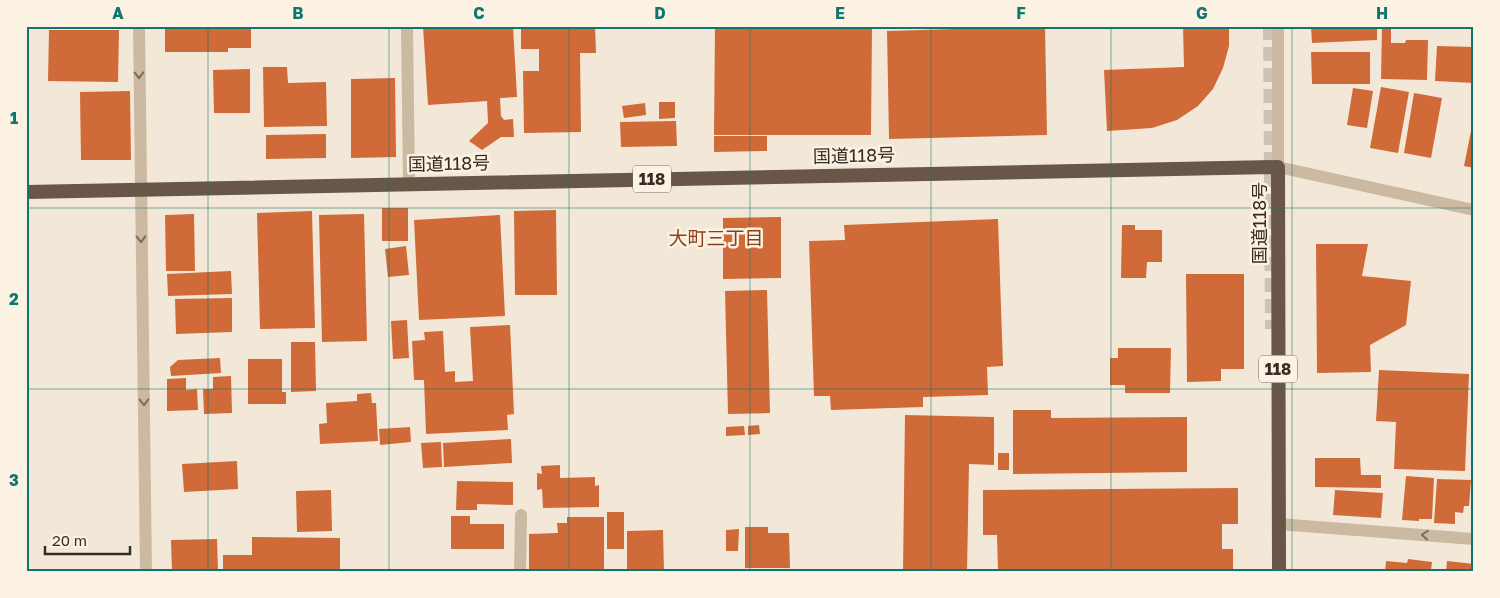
<svg xmlns="http://www.w3.org/2000/svg" width="1500" height="598" font-family="'Golos Text','Noto Sans JP',sans-serif">
	<rect width="100%" height="100%" fill="#f3e8d7"/>
	<g fill="#d06a38">
		<path d="M165,26H251V48H228V52H165Z"/>
		<path d="M423,26H513L517,97L500,98L501,116L504,120L513,119L514,137H501L482,150L469,141L488,123L487,101L428,105Z"/>
		<path d="M521,26H595L596,53H580L581,132L524,133L523,71H539V49H521Z"/>
		<path d="M715,26H872L871,135H714Z"/>
		<path d="M954,26H1045L1047,135L889,139L887,31L954,29Z"/>
		<path d="M1183,26H1229V46L1223,68L1213,89L1198,106L1177,120L1152,128L1107,131L1104,70L1184,67Z"/>
		<path d="M1311,26H1377V40L1312,43Z"/>
		<path d="M1382,26H1391V43H1405L1406,40H1428L1427,80L1381,79Z"/>
		<path d="M49,30H119L118,82L48,81Z"/>
		<path d="M1437,46L1474,47V83L1435,81Z"/>
		<path d="M1311,52H1370V84H1312Z"/>
		<path d="M263,67H287L288,83L326,82L327,126L264,127Z"/>
		<path d="M250,69V113H214L213,70Z"/>
		<path d="M395,78L396,157L351,158V79Z"/>
		<path d="M1381,87L1409,92L1398,153L1370,148Z"/>
		<path d="M1353,88L1373,91L1367,128L1347,125Z"/>
		<path d="M130,91L131,160H81L80,92Z"/>
		<path d="M1414,93L1442,98L1431,158L1404,153Z"/>
		<path d="M659,102H675V118L659,119Z"/>
		<path d="M645,103L646,115L624,118L622,106Z"/>
		<path d="M676,121L677,146L621,147L620,122Z"/>
		<path d="M1471,131H1474V168L1464,166Z"/>
		<path d="M326,134V158L266,159V135Z"/>
		<path d="M714,136H767V151L714,152Z"/>
		<rect x="382" y="208" width="26" height="33"/>
		<path d="M556,210L557,295H515L514,211Z"/>
		<path d="M312,211L315,328L260,329L257,213Z"/>
		<path d="M194,214L195,271H166L165,215Z"/>
		<path d="M364,214L367,341L322,342L319,215Z"/>
		<path d="M500,215L505,316L419,320L414,220Z"/>
		<path d="M781,217V278L723,279V218Z"/>
		<path d="M998,219L1003,366L987,367L988,395L923,397V407L831,410L830,396H814L809,241L845,240L844,225Z"/>
		<path d="M1122,225H1135V230H1162V262H1147L1146,278H1121Z"/>
		<path d="M1316,244H1368L1362,276L1411,281L1406,325L1370,345L1371,372L1317,373Z"/>
		<path d="M406,246L409,275L388,277L385,249Z"/>
		<path d="M1473,261L1474,297L1472,298L1471,271Z"/>
		<path d="M231,271L232,294L168,296L167,274Z"/>
		<path d="M1186,274H1244V369H1221V381L1187,382Z"/>
		<path d="M767,290L770,413L728,414L725,291Z"/>
		<path d="M232,298V332L176,334L175,299Z"/>
		<path d="M407,320L409,358L393,359L391,321Z"/>
		<path d="M510,325L514,414L507,415L508,430L426,434L424,380H414L412,341L425,340L424,332L443,331L445,372L455,371V382L473,381L470,327Z"/>
		<path d="M291,342H315L316,391L291,392Z"/>
		<path d="M1118,348H1171L1170,393H1125V385H1110V358H1118Z"/>
		<path d="M220,358L221,373L171,376L170,367L178,360Z"/>
		<path d="M248,359H282V392H286V404H248Z"/>
		<path d="M1379,370L1469,374L1465,471L1394,469L1396,422L1376,421Z"/>
		<path d="M231,376L232,413L204,414L203,389H213V377Z"/>
		<path d="M186,378V390L197,389L198,410L167,411V379Z"/>
		<path d="M371,393L372,403H376L378,441L320,444L319,424L327,423L326,403L357,401V394Z"/>
		<path d="M1013,410H1051V418L1187,417V472L1013,474Z"/>
		<path d="M905,415L994,417V465L969,464L967,572H903Z"/>
		<path d="M759,425L760,434L748,435V426Z"/>
		<path d="M744,426L745,435L726,436V427Z"/>
		<path d="M410,427L411,442L380,445L379,429Z"/>
		<path d="M511,439L512,463L444,467L443,443Z"/>
		<path d="M441,442L442,467L423,468L421,443Z"/>
		<rect x="998" y="453" width="11" height="17"/>
		<path d="M1315,458H1360L1361,475H1381V488L1315,487Z"/>
		<path d="M237,461L238,489L184,492L182,464Z"/>
		<path d="M560,465V478L595,477V486L599,485V507L543,508L542,489L537,490V473L542,474L541,466Z"/>
		<path d="M1406,476L1434,478L1432,519H1419V521L1402,520Z"/>
		<path d="M1437,479L1471,480L1469,506H1464L1463,513L1455,512V524L1434,523Z"/>
		<path d="M457,481L513,482V505L477,504V510H456Z"/>
		<path d="M1238,488V524H1222V549H1233V572H998L997,535H983V490Z"/>
		<path d="M331,490L332,531L297,532L296,491Z"/>
		<path d="M1335,490L1383,493L1381,518L1333,515Z"/>
		<rect x="607" y="512" width="17" height="37"/>
		<path d="M451,516H470V524H504V549H451Z"/>
		<path d="M567,517H604V571L529,572V534L558,533L557,523H567Z"/>
		<path d="M745,527H768V533H789L790,568H745Z"/>
		<path d="M739,529L738,551H726V530Z"/>
		<path d="M663,530L664,572H627V531Z"/>
		<path d="M252,537L340,538V572H223V555H252Z"/>
		<path d="M217,539L218,572H172L171,540Z"/>
		<path d="M1408,559L1432,562L1431,570L1436,572H1385L1386,561L1407,563Z"/>
		<path d="M1447,561L1474,564V572H1446Z"/>
	</g>
	<g fill="none" stroke-linecap="round" stroke-linejoin="round">
		<path stroke="#cdc2b3" stroke-width="14" stroke-dasharray="14 7" stroke-linecap="butt" d="M1270,26L1272,329"/>
		<path stroke="#ccb9a2" stroke-width="12" d="M407,26L409,184"/>
		<g stroke="#ccb9a2" stroke-width="12">
			<path d="M139,26L146,572"/>
			<path d="M1278,524L1474,539"/>
			<path d="M520,572L521,515"/>
		</g>
		<path stroke="#ccb9a2" stroke-width="12" d="M1278,26V167L1474,210"/>
		<path stroke="#685648" stroke-width="14" d="M26,192L1278,167L1279,572"/>
	</g>
	<defs><path id="oneway-chevron" d="M-2-3.5L2.5 0L-2 3.5" fill="none" stroke-width="1.6" stroke-linecap="round" stroke-linejoin="round" transform="scale(1.25)"/></defs>
	<g stroke="#7a6b5d">
		<use href="#oneway-chevron" transform="translate(139 75) rotate(89)"/>
		<use href="#oneway-chevron" transform="translate(141 239) rotate(89)"/>
		<use href="#oneway-chevron" transform="translate(144 402) rotate(89)"/>
		<use href="#oneway-chevron" transform="translate(1425 535) rotate(-175)"/>
	</g>
	<path fill="none" stroke="#0f766e" stroke-width="1" stroke-opacity="0.55" d="M208,26V572M389,26V572M569,26V572M750,26V572M931,26V572M1111,26V572M1292,26V572M26,208H1474M26,389H1474"/>
	<g text-anchor="middle" stroke-width="5" stroke-linejoin="round" paint-order="stroke">
		<g fill="#fbf2e4" stroke="#71675e" stroke-width="1">
			<rect x="633" y="165.5" width="38" height="27" rx="4"/>
			<rect x="1259" y="355.5" width="38" height="27" rx="4"/>
		</g>
		<g font-size="16" font-weight="bold" fill="#362c25">
			<text x="652" y="185">118</text>
			<text x="1278" y="375">118</text>
		</g>
		<g font-size="18" fill="#362c25" stroke="#fbf2e4">
			<text transform="translate(854 156) rotate(-1)" y="6">国道118号</text>
			<text transform="translate(449 164) rotate(-1)" y="6">国道118号</text>
			<text transform="translate(1260 223) rotate(-90)" y="6">国道118号</text>
		</g>
		<g font-size="19" fill="#8b3e18" stroke="#fbf2e4">
			<text x="716" y="245">大町三丁目</text>
		</g>
	</g>
	<rect width="1500" height="598" fill="none" stroke="#fbf2e4" stroke-width="55"/>
	<path d="M45 546v8h85v-8" fill="none" stroke="#362c25" stroke-width="2.5"/>
	<text x="52" y="546" font-size="15" fill="#362c25" stroke="#fbf2e4" stroke-width="4" paint-order="stroke">20 m</text>
	<rect x="28" y="28" width="1444" height="542" fill="none" stroke="#0f766e" stroke-width="2"/>
	<g font-size="16" text-anchor="middle" font-weight="bold" fill="#0f766e">
		<text x="118" y="19">A</text>
		<text x="298" y="19">B</text>
		<text x="479" y="19">C</text>
		<text x="660" y="19">D</text>
		<text x="840" y="19">E</text>
		<text x="1021" y="19">F</text>
		<text x="1202" y="19">G</text>
		<text x="1382" y="19">H</text>
		<text x="14" y="124">1</text>
		<text x="14" y="305">2</text>
		<text x="14" y="486">3</text>
	</g>
</svg>
